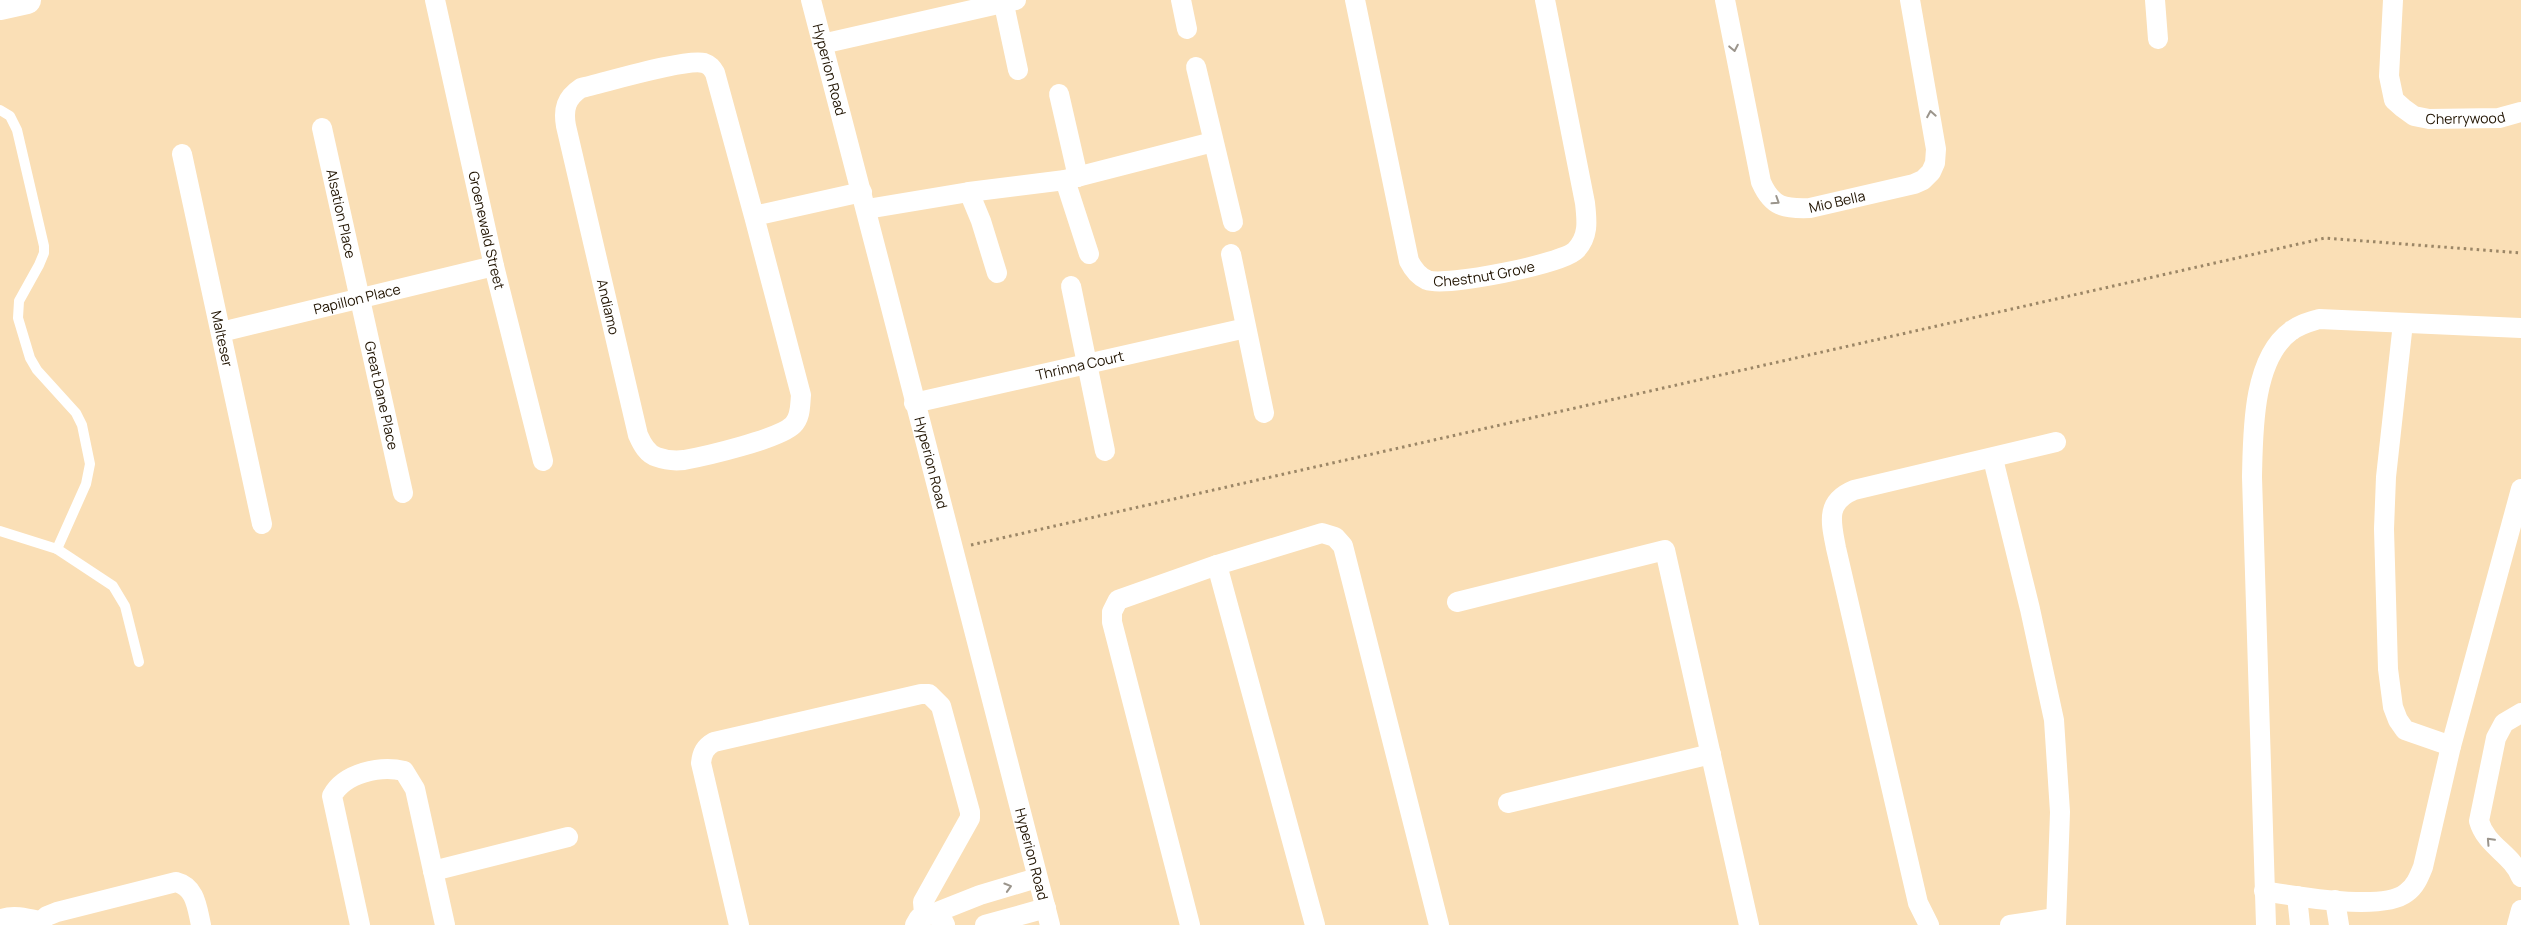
<svg xmlns="http://www.w3.org/2000/svg" width="2521" height="925" font-family="Manrope,sans-serif">
	<rect width="100%" height="100%" fill="#fadfb6"/>
	<g fill="none" stroke-linecap="round" stroke-linejoin="round">
		<path stroke="#9b8666" stroke-width="3" stroke-dasharray="2.5 4" stroke-linecap="butt" d="M971,545L2325,238L2521,253"/>
		<g stroke="#fff" stroke-width="10">
			<path d="M0,110L10,116L17,130L44,246V253L39,265L19,301L18,318L30,358L37,370L76,413L82,425L90,464L86,484L57,549L0,531"/>
			<path d="M57,549L113,586L125,606L139,662"/>
		</g>
		<g stroke="#fff" stroke-width="20">
			<path id="s1" d="M435,0L494,266L543,461"/>
			<path id="s2" d="M811,0C892,308 970,617 1050,925"/>
			<path d="M1003,0L1018,70"/>
			<path d="M1181,0L1187,29"/>
			<path id="s3" d="M1355,0L1409,261C1413,269 1418,276 1427,280C1445,287 1563,264 1576,250C1589,236 1587,221 1585,203L1545,0"/>
			<path id="s4" d="M1725,0L1761,182C1772,207 1784,209 1810,208L1914,184L1923,180L1931,172L1935,163L1936,149L1910,0"/>
			<path d="M2155,0L2158,39"/>
			<path id="s5" d="M2393,0L2389,76L2394,100L2403,108L2414,116L2429,119L2499,118L2521,112"/>
			<path d="M822,44L1016,0"/>
			<path d="M1196,67L1233,222"/>
			<path d="M1059,94L1078,177"/>
			<path id="s6" d="M322,128L403,493"/>
			<path id="s7" d="M182,154L262,524"/>
			<path d="M1065,180L1089,254"/>
			<path d="M969,192L981,221L997,273"/>
			<path d="M867,209L969,192L1065,180L1213,142"/>
			<path d="M754,216L801,395C800,405 801,417 793,425C779,439 706,456 684,460C675,461 665,460 657,457C647,454 642,444 638,435L566,126C563,109 566,98 581,88C604,83 686,58 704,63C710,65 712,68 715,73L754,216L862,192"/>
			<path d="M1231,254L1264,413"/>
			<path d="M1071,286L1105,451"/>
			<path d="M2403,323L2386,477L2384,529L2388,669L2393,707L2398,720L2405,730L2451,746"/>
			<path id="s8" d="M221,332L494,266"/>
			<path id="s9" d="M914,403L1246,328"/>
			<path d="M1993,459L2030,609L2054,720L2060,812L2056,925"/>
			<path d="M1217,565L1315,925"/>
			<path d="M1457,602L1665,550L1749,925"/>
			<path d="M2521,713L2504,723L2496,738L2479,821C2486,846 2512,854 2521,877"/>
			<path d="M1508,803L1711,754"/>
			<path d="M433,871L568,837"/>
			<path d="M2264,891C2294,896 2382,912 2406,893C2415,887 2419,877 2423,867L2451,746L2521,489"/>
			<path d="M2297,896L2300,925"/>
			<path d="M2335,900L2339,925"/>
			<path d="M932,914L980,895L1037,878"/>
			<path d="M0,920C11,914 27,918 39,921"/>
			<path d="M37,925L47,916L57,912L176,882C196,887 197,908 201,925"/>
			<path d="M360,925L332,796C344,773 381,765 404,771L415,789L445,925"/>
			<path d="M739,925L701,763C702,753 705,747 714,742L921,694H929L941,706L970,812V818L923,902L924,914"/>
			<path d="M915,925L919,918L932,914L942,919L945,925"/>
			<path d="M985,925L1046,908"/>
			<path d="M1190,925L1112,622V612L1118,600L1217,565L1322,533L1335,537L1343,546L1439,925"/>
			<path d="M1929,925L1918,903L1836,548C1831,522 1825,502 1854,490L2056,442"/>
			<path d="M2010,925L2055,918"/>
			<path d="M2266,925L2252,477C2253,434 2252,359 2291,331C2300,324 2309,322 2319,319L2521,328"/>
			<path d="M2517,925L2521,910"/>
		</g>
		<path stroke="#fff" stroke-width="28" d="M0,6L27,0"/>
	</g>
	<defs><path id="oneway-chevron" d="M-2-3.5L2.5 0L-2 3.5" fill="none" stroke-width="1.6" stroke-linecap="round" stroke-linejoin="round" transform="scale(1.25)"/></defs>
	<g stroke="#9b958c">
		<use href="#oneway-chevron" transform="translate(1734 48) rotate(79)"/>
		<use href="#oneway-chevron" transform="translate(1931 114) rotate(-100)"/>
		<use href="#oneway-chevron" transform="translate(1776 201) rotate(33)"/>
		<use href="#oneway-chevron" transform="translate(2490 841) rotate(-133)"/>
		<use href="#oneway-chevron" transform="translate(1008 887) rotate(-17)"/>
	</g>
	<g text-anchor="middle" stroke-width="4" stroke-linejoin="round" paint-order="stroke">
		<g font-size="14" fill="#201300" stroke="#fff">
			<text dy="5" stroke="none"><textPath href="#s2" startOffset="72">Hyperion Road</textPath></text>
			<text dy="5" stroke="none"><textPath href="#s5" startOffset="178">Cherrywood</textPath></text>
			<text dy="5" stroke="none"><textPath href="#s4" startOffset="274">Mio Bella</textPath></text>
			<text dy="5" stroke="none"><textPath href="#s6" startOffset="88">Alsation Place</textPath></text>
			<text dy="5" stroke="none"><textPath href="#s1" startOffset="236">Groenewald Street</textPath></text>
			<text dy="5" stroke="none"><textPath href="#s3" startOffset="351">Chestnut Grove</textPath></text>
			<text dy="5" stroke="none"><textPath href="#s8" startOffset="140">Papillon Place</textPath></text>
			<text transform="translate(608 307) rotate(77)" y="5">Andiamo</text>
			<text dy="5" stroke="none"><textPath href="#s7" startOffset="189">Malteser</textPath></text>
			<text dy="5" stroke="none"><textPath href="#s9" startOffset="170">Thrinna Court</textPath></text>
			<text dy="5" stroke="none"><textPath href="#s6" startOffset="274">Great Dane Place</textPath></text>
			<text dy="5" stroke="none"><textPath href="#s2" startOffset="478">Hyperion Road</textPath></text>
			<text dy="5" stroke="none"><textPath href="#s2" startOffset="882">Hyperion Road</textPath></text>
		</g>
	</g>
</svg>
